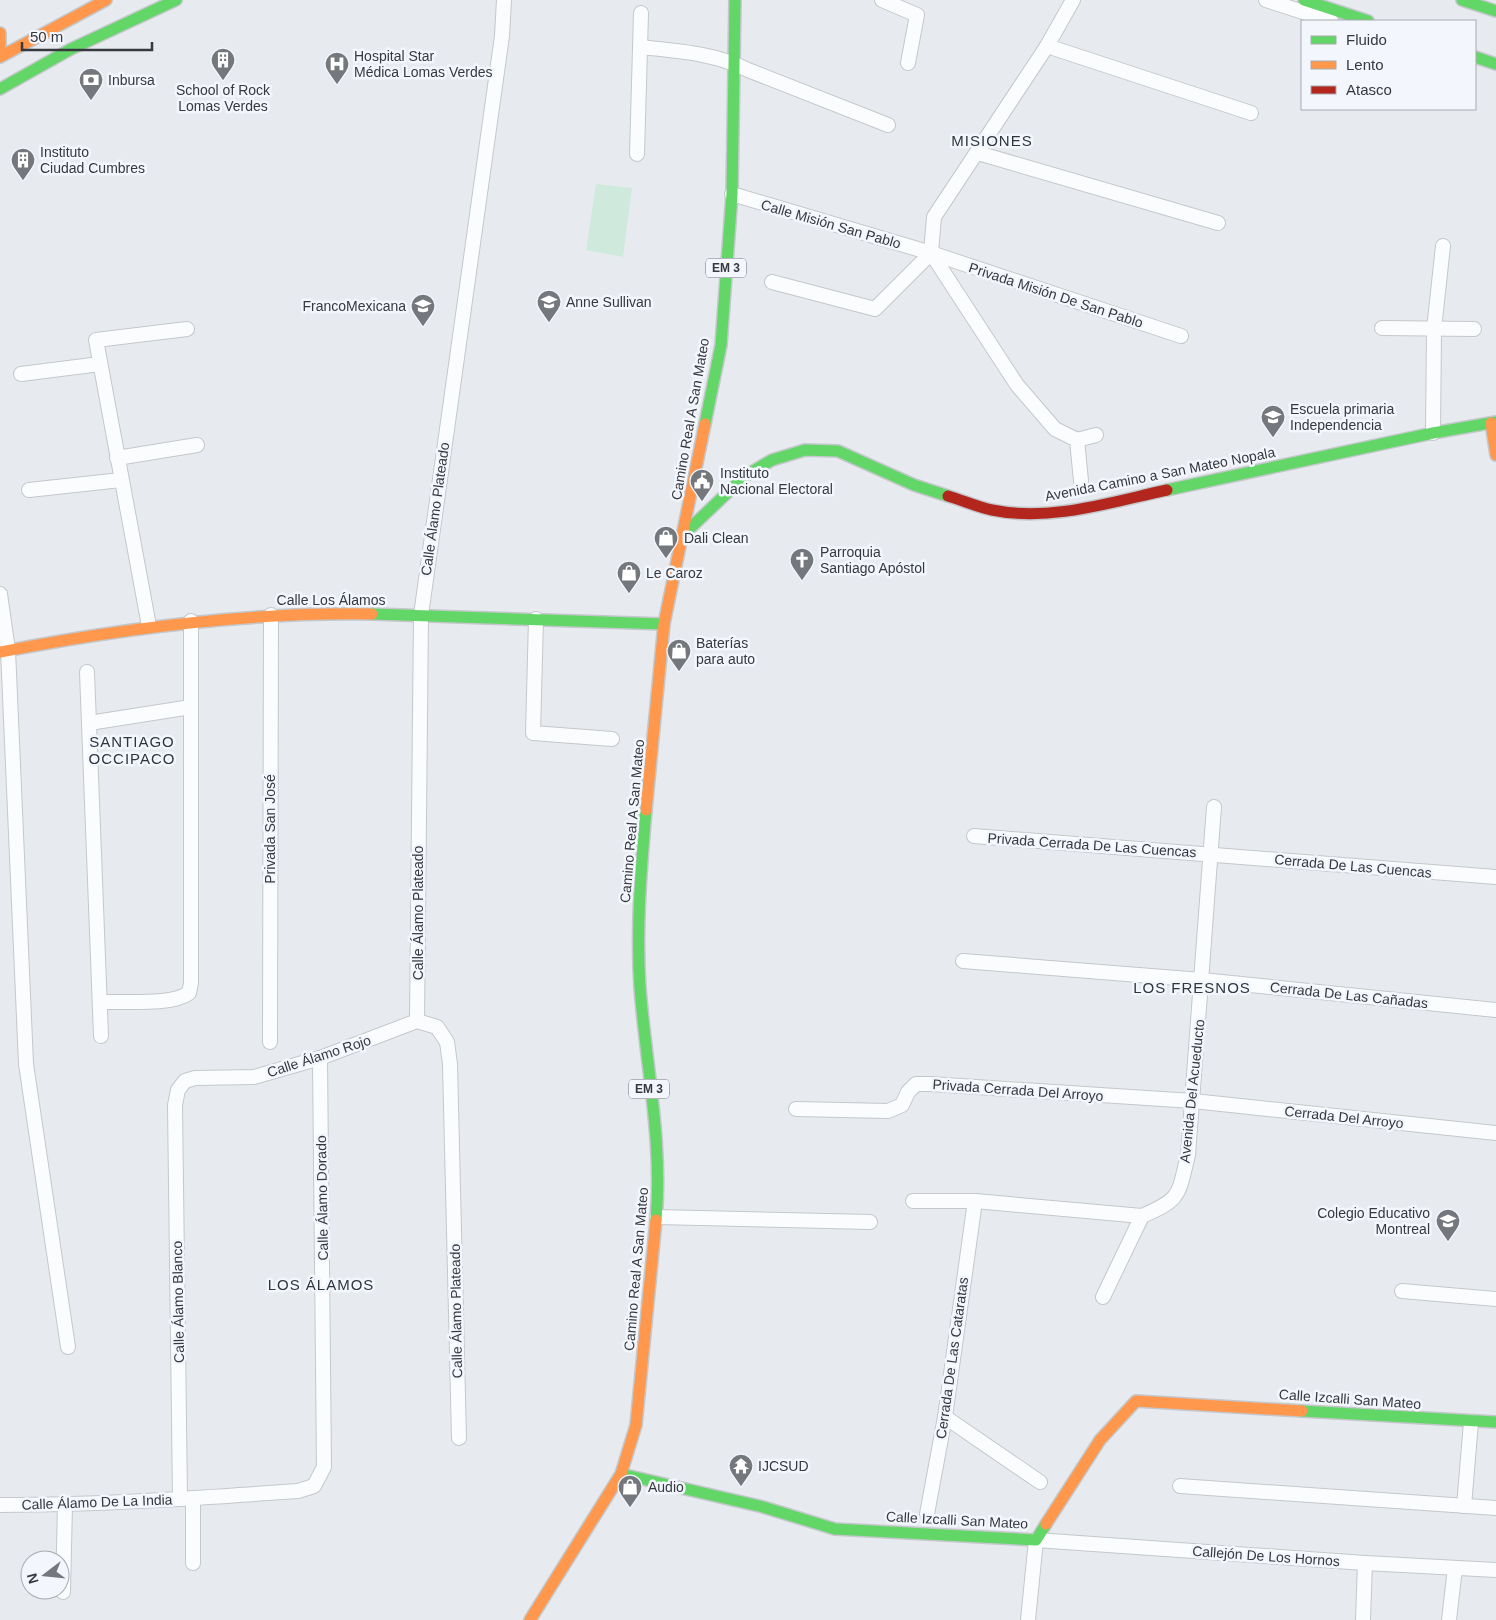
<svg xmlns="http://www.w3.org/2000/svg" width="1496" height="1620" font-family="Helvetica,sans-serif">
	<rect width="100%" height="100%" fill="#e7ebf0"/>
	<path fill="#cfeadc" d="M596,184L632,188L623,257L586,250Z"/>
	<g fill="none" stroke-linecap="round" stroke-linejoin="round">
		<defs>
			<g id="street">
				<path d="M882,0L917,15L908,63"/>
				<path d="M1073,0L1047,46L934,217L931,253L1017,385L1055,429L1077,440L1081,481"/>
				<path d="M1266,0L1331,21"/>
				<path d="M1047,46L1251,113"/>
				<path d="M640,47C677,51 715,53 748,70L888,125"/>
				<path d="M978,153L1218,223"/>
				<path d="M637,154L641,13"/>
				<path d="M732,194L931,253L1181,336"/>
				<path d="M772,282L875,309L931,253"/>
				<path d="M1382,328L1474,329"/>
				<path d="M21,374L100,364"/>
				<path d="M1433,433L1434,329L1443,246"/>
				<path d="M1077,440L1096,435"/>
				<path d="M117,458L197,445"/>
				<path d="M29,490L121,480"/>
				<path d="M0,594L8,650L26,1064L68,1347"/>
				<path d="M536,619L533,733L612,739"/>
				<path d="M149,626L96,340L187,329"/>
				<path d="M87,672L101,1036"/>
				<path d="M89,723L191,707"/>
				<path d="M974,836L1496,877"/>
				<path d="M963,961L1202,980L1496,1010"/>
				<path d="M100,1002C124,1001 171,1006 189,993L191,983V621"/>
				<path d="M417,1021L421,615L502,36L504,0"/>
				<path d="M270,1042L271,615"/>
				<path d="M796,1109L888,1111L902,1105L908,1092L916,1084H930L1193,1101L1496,1133"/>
				<path d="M913,1201H975L1142,1216C1182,1199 1178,1195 1188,1155L1214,807"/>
				<path d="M657,1217L870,1222"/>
				<path d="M1402,1291L1496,1299"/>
				<path d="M1103,1297L1142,1216"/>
				<path d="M945,1417L1040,1482"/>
				<path d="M1180,1486L1496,1508"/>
				<path d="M180,1499L175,1105L178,1090L185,1081L195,1078L254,1077L320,1058L417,1021L437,1027L447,1042L450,1064L459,1438"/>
				<path d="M0,1505C99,1505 199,1498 298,1491L314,1486L324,1467L320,1058"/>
				<path d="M1464,1506L1471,1422"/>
				<path d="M927,1514L945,1417L975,1201"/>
				<path d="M193,1563V1498"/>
				<path d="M63,1592L65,1505"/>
				<path d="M1028,1620L1036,1540L1365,1563L1496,1570"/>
				<path d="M1363,1620L1365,1563"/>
				<path d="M1449,1620L1455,1568"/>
			</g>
			<g id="fast">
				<path d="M1304,0L1368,21"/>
				<path d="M1462,0L1496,11"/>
				<path d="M1475,57L1496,64"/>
				<path d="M0,89L71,49L176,0"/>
				<path d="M705,424L721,345L732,194L735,0"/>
				<path d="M1167,490L1433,433L1496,422"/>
				<path d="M685,533L745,476L772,460L805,450L838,451L914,485L948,496"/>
				<path d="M372,614L664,624"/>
				<path d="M646,810C641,869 636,929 640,988C646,1065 663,1143 656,1220"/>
				<path d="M1302,1411L1496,1422"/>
				<path d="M621,1474L763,1507L835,1529L1036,1540L1046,1524"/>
			</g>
			<g id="slow">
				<path d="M0,33V48"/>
				<path d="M0,57L106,0"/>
				<path d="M1491,423L1496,455"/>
				<path d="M0,652C123,628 246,612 372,614"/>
				<path d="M646,810L664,624L705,424"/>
				<path d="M1046,1524L1100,1440L1136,1401L1302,1411"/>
				<path d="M530,1620L621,1474L636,1425L656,1220"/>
			</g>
			<path id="jam" d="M948,496C962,500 977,507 992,510C1050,522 1111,502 1167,490"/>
		</defs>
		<use href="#street" stroke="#c4c8cb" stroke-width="16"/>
		<use href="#fast" stroke="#c4c8cb" stroke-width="14"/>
		<use href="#slow" stroke="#c4c8cb" stroke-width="14"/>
		<use href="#jam" stroke="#c4c8cb" stroke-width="14"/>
		<use href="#street" stroke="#fbfcfd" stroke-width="14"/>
		<use href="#fast" stroke="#63d668" stroke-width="11"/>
		<use href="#slow" stroke="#ff974d" stroke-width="11"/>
		<use href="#jam" stroke="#b3261e" stroke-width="11"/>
	</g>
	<defs>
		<symbol id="building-pin" viewBox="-11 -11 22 30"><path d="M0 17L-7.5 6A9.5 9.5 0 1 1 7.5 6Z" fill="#74777c" stroke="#f3f7fd"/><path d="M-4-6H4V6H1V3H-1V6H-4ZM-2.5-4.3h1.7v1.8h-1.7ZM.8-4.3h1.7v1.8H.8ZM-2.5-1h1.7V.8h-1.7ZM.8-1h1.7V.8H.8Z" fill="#fff"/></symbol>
		<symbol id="hospital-pin" viewBox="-11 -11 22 30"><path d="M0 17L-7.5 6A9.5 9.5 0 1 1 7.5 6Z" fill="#74777c" stroke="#f3f7fd"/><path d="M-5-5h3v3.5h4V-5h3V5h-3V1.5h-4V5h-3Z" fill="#fff"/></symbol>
		<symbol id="bank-pin" viewBox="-11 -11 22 30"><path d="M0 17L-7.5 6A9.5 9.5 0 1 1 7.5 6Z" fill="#74777c" stroke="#f3f7fd"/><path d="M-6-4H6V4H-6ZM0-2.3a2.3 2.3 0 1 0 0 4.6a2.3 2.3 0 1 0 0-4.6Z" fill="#fff"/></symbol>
		<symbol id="school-pin" viewBox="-11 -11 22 30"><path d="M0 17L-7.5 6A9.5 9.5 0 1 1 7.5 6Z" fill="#74777c" stroke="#f3f7fd"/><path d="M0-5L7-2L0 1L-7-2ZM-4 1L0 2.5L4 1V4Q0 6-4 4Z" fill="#fff"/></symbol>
		<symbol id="civic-pin" viewBox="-11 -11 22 30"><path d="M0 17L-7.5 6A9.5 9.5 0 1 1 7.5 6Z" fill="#74777c" stroke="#f3f7fd"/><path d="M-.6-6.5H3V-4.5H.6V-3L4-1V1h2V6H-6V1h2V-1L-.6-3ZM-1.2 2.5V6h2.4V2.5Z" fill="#fff"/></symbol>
		<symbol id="shop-pin" viewBox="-11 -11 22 30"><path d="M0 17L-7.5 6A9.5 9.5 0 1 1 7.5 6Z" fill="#74777c" stroke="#f3f7fd"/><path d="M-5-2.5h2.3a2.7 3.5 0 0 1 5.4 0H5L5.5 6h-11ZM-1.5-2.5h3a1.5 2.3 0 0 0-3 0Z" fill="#fff"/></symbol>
		<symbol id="church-pin" viewBox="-11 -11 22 30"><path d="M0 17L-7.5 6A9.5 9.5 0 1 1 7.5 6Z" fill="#74777c" stroke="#f3f7fd"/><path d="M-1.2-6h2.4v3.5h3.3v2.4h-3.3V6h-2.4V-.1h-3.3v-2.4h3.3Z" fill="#fff"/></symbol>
		<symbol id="temple-pin" viewBox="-11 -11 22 30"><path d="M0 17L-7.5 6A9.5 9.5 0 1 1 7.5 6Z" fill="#74777c" stroke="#f3f7fd"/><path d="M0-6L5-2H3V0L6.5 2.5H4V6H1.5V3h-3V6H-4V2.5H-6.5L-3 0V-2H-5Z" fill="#fff"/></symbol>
	</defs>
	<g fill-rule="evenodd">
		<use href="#building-pin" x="209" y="46" width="28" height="38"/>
		<use href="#hospital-pin" x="323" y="50" width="28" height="38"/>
		<use href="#bank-pin" x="77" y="66" width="28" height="38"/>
		<use href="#building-pin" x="9" y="146" width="28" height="38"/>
		<use href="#school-pin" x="535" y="288" width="28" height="38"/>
		<use href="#school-pin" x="409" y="292" width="28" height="38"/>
		<use href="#school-pin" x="1259" y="403" width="28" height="38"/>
		<use href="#civic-pin" x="688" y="467" width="28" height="38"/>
		<use href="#shop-pin" x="652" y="524" width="28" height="38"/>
		<use href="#church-pin" x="788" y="546" width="28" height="38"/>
		<use href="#shop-pin" x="615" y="559" width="28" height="38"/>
		<use href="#shop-pin" x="665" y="637" width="28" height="38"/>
		<use href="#school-pin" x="1434" y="1207" width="28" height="38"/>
		<use href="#temple-pin" x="727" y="1452" width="28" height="38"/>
		<use href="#shop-pin" x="616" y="1473" width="28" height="38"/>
	</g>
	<g text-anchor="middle" stroke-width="5" stroke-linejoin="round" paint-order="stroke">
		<g fill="#f3f7fd" stroke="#6f7277" stroke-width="1">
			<rect x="706" y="258.5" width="40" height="19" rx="4"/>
			<rect x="629" y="1079.5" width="40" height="19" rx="4"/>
		</g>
		<g font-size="12" font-weight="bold" fill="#36393d">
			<text x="726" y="272">EM 3</text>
			<text x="649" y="1093">EM 3</text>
		</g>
		<g font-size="14" fill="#36393d" stroke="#f3f7fd" text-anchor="start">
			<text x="354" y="61">Hospital Star<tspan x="354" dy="16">Médica Lomas Verdes</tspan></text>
			<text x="108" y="85">Inbursa</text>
			<text x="223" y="95" text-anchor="middle">School of Rock<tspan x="223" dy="16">Lomas Verdes</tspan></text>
			<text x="40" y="157">Instituto<tspan x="40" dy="16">Ciudad Cumbres</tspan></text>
			<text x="566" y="307">Anne Sullivan</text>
			<text x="406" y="311" text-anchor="end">FrancoMexicana</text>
			<text x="1290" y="414">Escuela primaria<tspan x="1290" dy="16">Independencia</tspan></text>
			<text x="720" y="478">Instituto<tspan x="720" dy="16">Nacional Electoral</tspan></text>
			<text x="684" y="543">Dali Clean</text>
			<text x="820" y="557">Parroquia<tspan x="820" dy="16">Santiago Apóstol</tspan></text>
			<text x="646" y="578">Le Caroz</text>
			<text x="696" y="648">Baterías<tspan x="696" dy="16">para auto</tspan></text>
			<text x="1430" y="1218" text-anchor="end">Colegio Educativo<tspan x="1430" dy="16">Montreal</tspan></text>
			<text x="758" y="1471">IJCSUD</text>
			<text x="648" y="1492">Audio</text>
		</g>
		<g font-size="14" fill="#36393d" stroke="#f3f7fd">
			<text transform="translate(831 224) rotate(16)" y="5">Calle Misión San Pablo</text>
			<text transform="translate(1056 295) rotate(18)" y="5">Privada Misión De San Pablo</text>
			<text transform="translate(690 419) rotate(-80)" y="5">Camino Real A San Mateo</text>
			<text transform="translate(1160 474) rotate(-11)" y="5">Avenida Camino a San Mateo Nopala</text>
			<text transform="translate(435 509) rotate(-82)" y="5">Calle Álamo Plateado</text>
			<text x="331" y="605">Calle Los Álamos</text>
			<text transform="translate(632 821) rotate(-85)" y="5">Camino Real A San Mateo</text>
			<text transform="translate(270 829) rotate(-90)" y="5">Privada San José</text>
			<text transform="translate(1092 845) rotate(4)" y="5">Privada Cerrada De Las Cuencas</text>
			<text transform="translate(1353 866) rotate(5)" y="5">Cerrada De Las Cuencas</text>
			<text transform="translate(418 913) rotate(-90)" y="5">Calle Álamo Plateado</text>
			<text transform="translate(1349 995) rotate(6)" y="5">Cerrada De Las Cañadas</text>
			<text transform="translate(319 1056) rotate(-18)" y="5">Calle Álamo Rojo</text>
			<text transform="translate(1018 1090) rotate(4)" y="5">Privada Cerrada Del Arroyo</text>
			<text transform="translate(1192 1091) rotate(-84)" y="5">Avenida Del Acueducto</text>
			<text transform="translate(1344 1117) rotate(6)" y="5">Cerrada Del Arroyo</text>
			<text transform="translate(322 1198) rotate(-91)" y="5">Calle Álamo Dorado</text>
			<text transform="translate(636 1269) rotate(-85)" y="5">Camino Real A San Mateo</text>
			<text transform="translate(178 1302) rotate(-91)" y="5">Calle Álamo Blanco</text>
			<text transform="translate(456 1311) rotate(-91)" y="5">Calle Álamo Plateado</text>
			<text transform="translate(952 1358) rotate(-82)" y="5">Cerrada De Las Cataratas</text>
			<text transform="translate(1350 1399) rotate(4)" y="5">Calle Izcalli San Mateo</text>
			<text transform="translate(97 1502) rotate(-2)" y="5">Calle Álamo De La India</text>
			<text transform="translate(957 1520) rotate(3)" y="5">Calle Izcalli San Mateo</text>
			<text transform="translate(1266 1556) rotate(4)" y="5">Callejón De Los Hornos</text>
		</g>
		<g font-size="15" letter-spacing="1" fill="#30363e" stroke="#f3f7fd">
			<text x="992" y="146">MISIONES</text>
			<text x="132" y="747">SANTIAGO<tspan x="132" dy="17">OCCIPACO</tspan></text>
			<text x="1192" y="993">LOS FRESNOS</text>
			<text x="321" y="1290">LOS ÁLAMOS</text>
		</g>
	</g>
	<rect x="1301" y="20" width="175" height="90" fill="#f3f7fd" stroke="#a7abb0"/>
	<rect x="1311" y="36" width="25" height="8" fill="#63d668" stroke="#a7abb0"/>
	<text x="1346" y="45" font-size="15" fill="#36393d">Fluido</text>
	<rect x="1311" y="61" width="25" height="8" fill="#ff974d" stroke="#a7abb0"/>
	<text x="1346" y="70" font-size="15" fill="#36393d">Lento</text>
	<rect x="1311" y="86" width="25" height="8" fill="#b3261e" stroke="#a7abb0"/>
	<text x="1346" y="95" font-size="15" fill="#36393d">Atasco</text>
	<g transform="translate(45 1575) rotate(254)"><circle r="24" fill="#f3f7fd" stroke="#a7abb0"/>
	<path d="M0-4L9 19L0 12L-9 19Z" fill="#74777c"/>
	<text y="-8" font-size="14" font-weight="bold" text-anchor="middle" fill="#36393d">N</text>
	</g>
	<path d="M22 42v8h130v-8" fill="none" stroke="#36393d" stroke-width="2.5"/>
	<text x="30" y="42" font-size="15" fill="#36393d" stroke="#f3f7fd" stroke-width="4" paint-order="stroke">50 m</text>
</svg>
